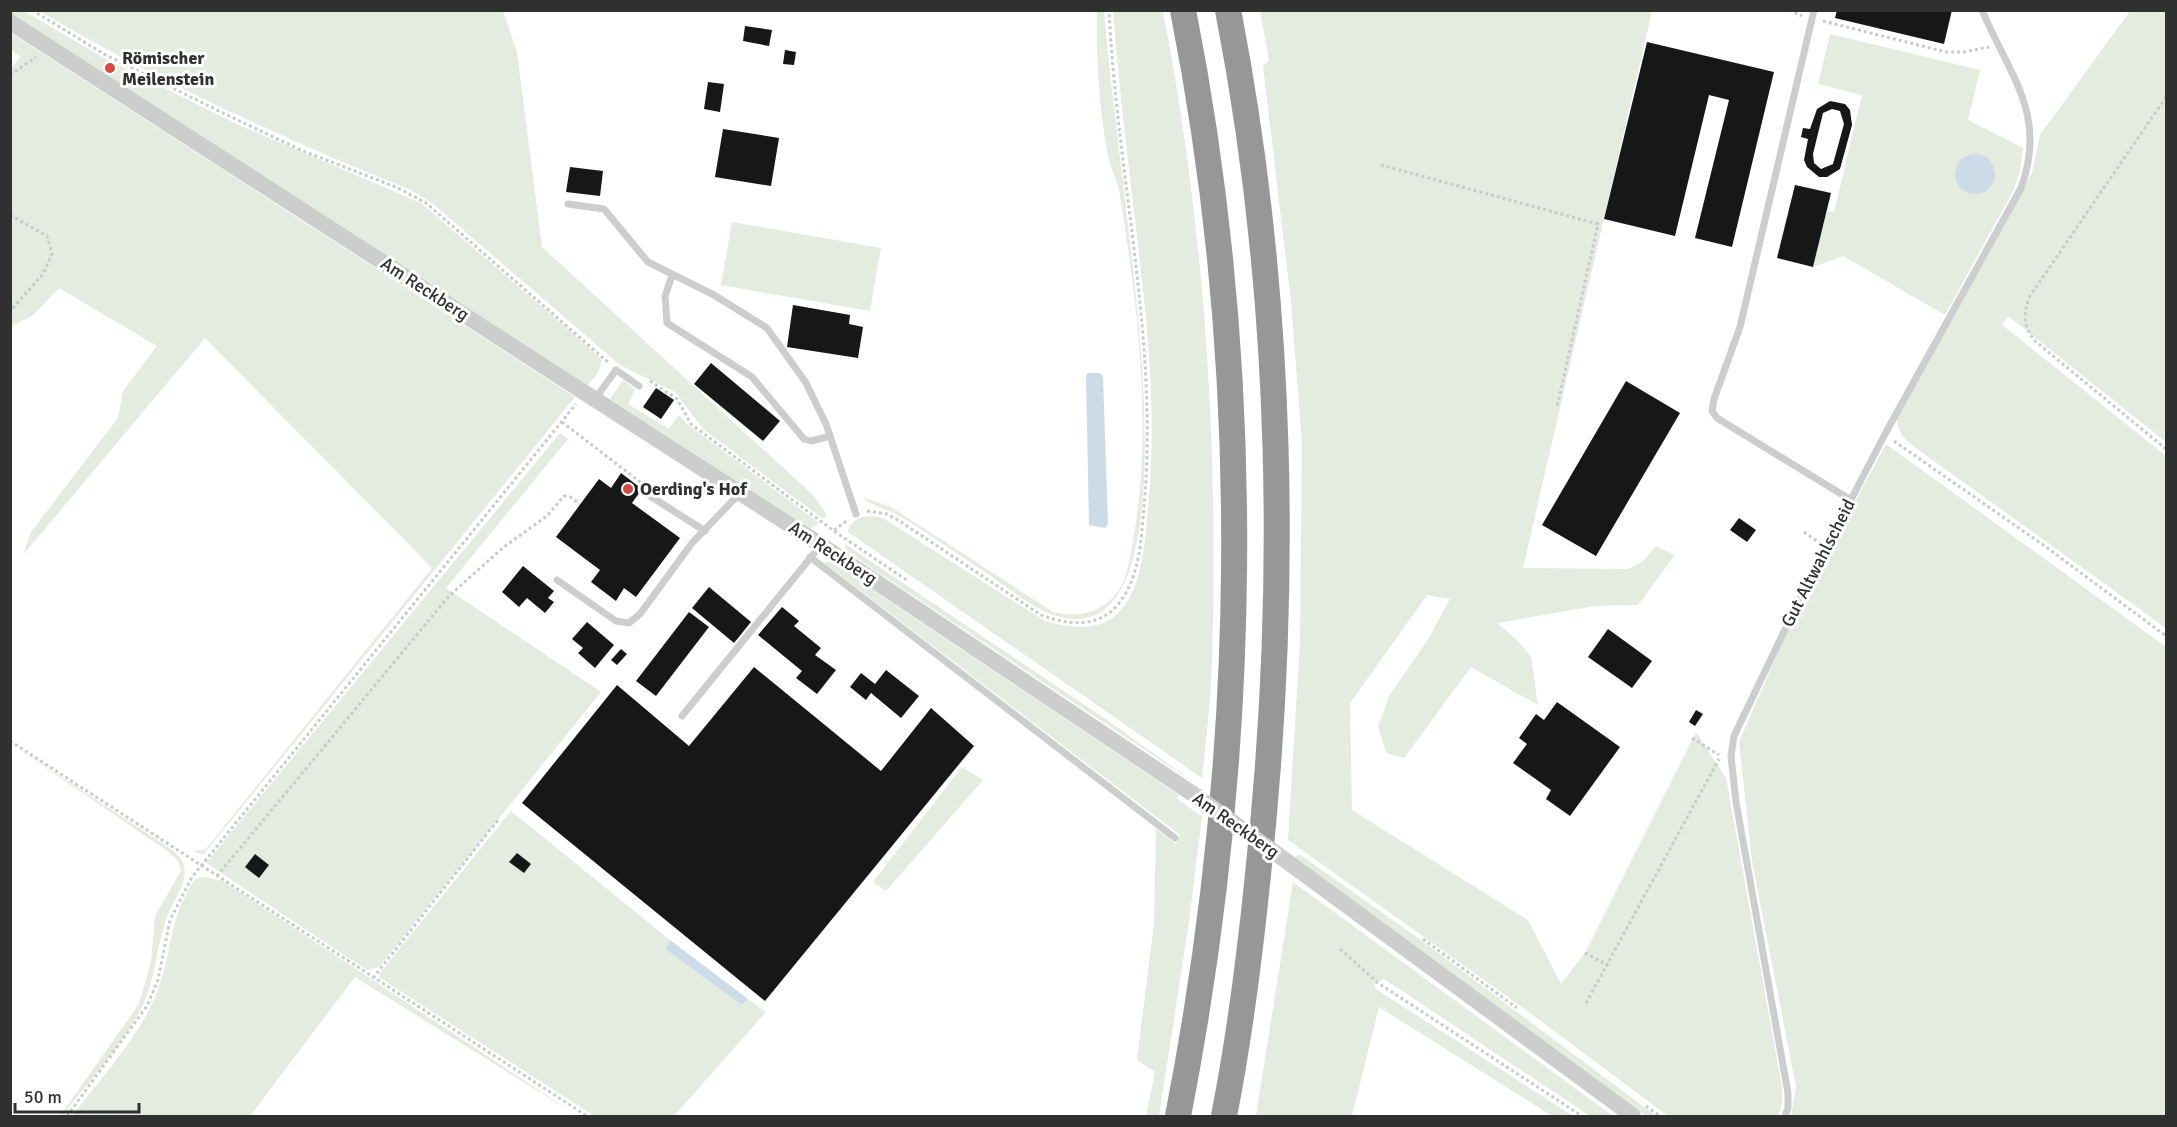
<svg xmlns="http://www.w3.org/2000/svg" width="2177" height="1127" font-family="Signika,sans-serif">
	<rect width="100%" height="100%" fill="#fff"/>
	<g fill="#e4ebdf">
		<path d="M11,11H24L106,59L237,124L421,203L583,342L602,360L598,373L588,385L11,14Z"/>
		<path d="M39,11H503L517,52L542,247L813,495L827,515L823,519L704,430L675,392L620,365L432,203L411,190C283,139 158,81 39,11Z"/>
		<path d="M1097,11H1104C1109,71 1117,131 1124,191C1132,268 1180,578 1095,615C1054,632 1013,590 982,570C954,552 927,532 898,515C885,508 873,507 863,497L891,507L1053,612C1079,618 1105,613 1120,588C1129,572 1131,552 1134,535C1153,426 1137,303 1120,195C1118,181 1111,169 1108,156C1099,108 1096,59 1097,11Z"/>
		<path d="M1113,11H1163C1204,224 1219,443 1212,661C1211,700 1206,739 1202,778L848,532C851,516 868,515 881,517L1045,621C1067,627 1095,632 1115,616C1141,593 1144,550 1147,518C1159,411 1146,316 1134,210C1126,143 1118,77 1113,11Z"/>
		<path d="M1260,11H1652L1523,568L1628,569L1643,561L1656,546L1675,555L1638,605L1595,606L1497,623L1518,641L1531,657L1538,705L1471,667L1404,758L1386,753L1378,727L1389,696L1427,641L1450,599L1427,595L1350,703L1352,810L1528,920L1561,984L1585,953L1696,732L1726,778L1782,1087V1104L1778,1116H1668L1522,1007L1288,840L1300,642L1302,442L1291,302L1263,66L1269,60Z"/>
		<path d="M2130,11H2166V442L2008,316L2002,325L2166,456V628L1923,453C1911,444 1897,436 1897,419L2032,173L2040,135Z"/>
		<path d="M11,33L575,397L203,855L193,851L206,849L432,568L205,338L23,555L31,532L118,418L123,391L157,346L59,288L32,316L11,326L10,68L21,57L11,50Z"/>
		<path d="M1830,34L1980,70L1968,120L2023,148L2020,171L2013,191L1945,315L1843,256L1813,267L1827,211L1834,212L1862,95L1818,84Z"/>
		<path d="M732,222L881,248L870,311L721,285Z"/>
		<path d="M623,380L635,390L628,404L669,429L679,415L686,423L819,523L811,529L610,399Z"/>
		<path d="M560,433L568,439L446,588L601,692L379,967L367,970L206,863Z"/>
		<path d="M1886,444L2166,647V1116H1791L1796,1087L1752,861L1739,742L1794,616Z"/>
		<path d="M845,544L1110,722L1199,786L846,551Z"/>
		<path d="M823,562H831L1179,795L1176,798L1202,817L1189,922L1159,1116H1146L1155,1072L1137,1060L1154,923L1156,829L1176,844L1180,835Z"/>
		<path d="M11,744L171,849C199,871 177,891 167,917C156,946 156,977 143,1005C124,1043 88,1082 62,1116H60L139,1004L151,962L155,916L181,871L178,861L169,852Z"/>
		<path d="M962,767L983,780L886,891L873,882Z"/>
		<path d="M511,811L670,940L665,949L742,1005L748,999L766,1012L674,1116H594L380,978L379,974Z"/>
		<path d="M1299,854L1421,940L1656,1116H1646L1295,857Z"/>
		<path d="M203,877L223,881L578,1116L355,977L250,1116H72C102,1076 142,1035 159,987C173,946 169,919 195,879Z"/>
		<path d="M1293,882L1613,1116H1590L1384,979L1374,984L1376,989L1573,1116H1552L1379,1007L1352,1116H1256Z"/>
	</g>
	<g fill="#cddbe9">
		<circle cx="1975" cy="174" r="20"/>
		<path d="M1088,373H1100L1103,376L1108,524L1105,528L1089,525L1086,376Z"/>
		<path d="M670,940L748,999L742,1005L665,949Z"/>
	</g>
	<g fill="#171717" fill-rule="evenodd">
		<path d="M1837,10H1952L1944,44L1835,18Z"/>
		<path d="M745,26L772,30L769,46L743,41Z"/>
		<path d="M1647,42L1774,72L1732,247L1695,238L1729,100L1709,95L1675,236L1604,219Z"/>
		<path d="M785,50L796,52L794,65L783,64Z"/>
		<path d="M708,82L724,84L720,112L704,109Z"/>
		<path d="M1830,101L1845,104L1850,110L1852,125L1840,169L1827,177H1819L1807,167L1804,160L1808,139L1801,137L1803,128L1810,129L1817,109ZM1832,109L1840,111L1844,124L1833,164L1821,169L1814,163L1813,154L1823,113Z"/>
		<path d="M723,129L779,138L771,186L715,177Z"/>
		<path d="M570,167L603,171L600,196L566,192Z"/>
		<path d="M1795,185L1831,193L1813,267L1777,258Z"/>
		<path d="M793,305L850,315L849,324L863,327L858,358L787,347Z"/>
		<path d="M711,363L780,421L763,441L694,384Z"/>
		<path d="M1626,381L1680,413L1596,556L1542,525Z"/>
		<path d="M656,388L674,400L661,419L643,407Z"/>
		<path d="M621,473L642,489L632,503L680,538L636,597L624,588L616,601L591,582L600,570L556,537L599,479L611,488Z"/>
		<path d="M1739,518L1756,530L1747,542L1730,530Z"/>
		<path d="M523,566L554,591L548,598L554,602L545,613L527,598L519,607L502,592Z"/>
		<path d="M709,587L751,622L734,643L692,608Z"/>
		<path d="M782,607L799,621L794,626L821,648L815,655L836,670L817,694L796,678L802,671L758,635Z"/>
		<path d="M689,612L709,627L656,696L636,681Z"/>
		<path d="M587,622L614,645L595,668L578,653L583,648L572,639Z"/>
		<path d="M1608,629L1652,661L1632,688L1588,657Z"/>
		<path d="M621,649L627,654L617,665L611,660Z"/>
		<path d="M754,667L881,771L931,708L974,746L765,1001L522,803L617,685L689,746Z"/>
		<path d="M886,670L919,696L901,718L871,693L866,700L850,687L861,673L875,684Z"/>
		<path d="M1557,702L1620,747L1570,816L1546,799L1551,790L1513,763L1527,744L1519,738L1536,714L1544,720Z"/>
		<path d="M1696,710L1703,714L1695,726L1689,722Z"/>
		<path d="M517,853L531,864L524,873L509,862Z"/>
		<path d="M255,854L269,865L259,878L245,867Z"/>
	</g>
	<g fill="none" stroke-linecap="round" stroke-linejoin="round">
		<g stroke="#cacaca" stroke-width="3" stroke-dasharray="3 3" stroke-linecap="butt">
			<path d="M32,10L104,54L225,114L303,151L396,187L426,203L609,363"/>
			<path d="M1789,10L1802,16"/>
			<path d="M1823,21L1946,52H1964L1989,47"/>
			<path d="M10,75L36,57"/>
			<path d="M2166,97L2030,296C2023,313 2023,327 2035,341L2166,449"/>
			<path d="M1381,165L1598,224L1557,407"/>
			<path d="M10,215L47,236L52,254L43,274L10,311"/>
			<path d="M650,381L677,399L691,424L834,531L908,581"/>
			<path d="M562,422L644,485"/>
			<path d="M1894,441L2046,547L2166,636"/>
			<path d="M867,511L887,514L901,522L1041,615C1068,625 1099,629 1119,603C1140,577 1141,539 1144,507C1159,340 1117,177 1109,10"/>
			<path d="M834,530L848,520"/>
			<path d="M1804,532L1817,541"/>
			<path d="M1692,738L1719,755"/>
			<path d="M10,741L587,1116"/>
			<path d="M217,876L449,596L505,546L547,516L564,496L570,497L580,504"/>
			<path d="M1423,939L1517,1008"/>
			<path d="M1340,949L1378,983L1582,1116"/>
			<path d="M1585,953L1609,966"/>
			<path d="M373,978L498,820"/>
			<path d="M1586,1003L1719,759"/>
			<path d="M1646,1106L1660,1116"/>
			<path d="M67,1116L147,1006L158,980L170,920L192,877L576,404"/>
		</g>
		<g stroke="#cdcdcd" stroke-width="7">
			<path d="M1814,10L1740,327L1714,399L1712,411L1717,418L1851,500"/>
			<path d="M568,204L604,209L648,262L714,295L767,328L806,383L826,424L856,514"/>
			<path d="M672,276L665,296L667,323L752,377L804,439L811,441L830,436"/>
			<path d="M595,399L616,370L639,386"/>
			<path d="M647,494L705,531"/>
			<path d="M810,557L1175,838"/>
			<path d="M557,580L616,621L629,623L640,614L692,543L740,493"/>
			<path d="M682,716L820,546"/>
			<path d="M1785,1116L1788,1108V1093L1736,802L1731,756L1734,736L1801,596L1885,434L2021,188C2048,114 2009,75 1982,10"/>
		</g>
		<g stroke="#cdcdcd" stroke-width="16">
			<path d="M10,22L821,545L1196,796"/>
			<path d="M1292,865L1633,1116"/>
		</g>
		<g stroke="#979797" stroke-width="26">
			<path d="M1178,1116C1249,753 1255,374 1183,10"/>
			<path d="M1224,1116C1239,1040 1249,962 1257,884C1289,595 1284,297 1228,10"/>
		</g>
		<path stroke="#cdcdcd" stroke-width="16" d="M1196,796L1292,865"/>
	</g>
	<g fill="#d64942" stroke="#fff" stroke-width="2">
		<circle cx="110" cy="68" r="6"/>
		<circle cx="628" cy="489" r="6"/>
	</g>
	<g text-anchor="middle" stroke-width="6" stroke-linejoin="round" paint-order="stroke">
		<g font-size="18" font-weight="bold" fill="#303030" stroke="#fff" text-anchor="start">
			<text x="122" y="64">Römischer<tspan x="122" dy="21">Meilenstein</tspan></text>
			<text x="640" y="495">Oerding's Hof</text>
		</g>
		<g font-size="18" fill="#303030" stroke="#fff">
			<text transform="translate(425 289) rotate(33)" y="6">Am Reckberg</text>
			<text transform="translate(833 553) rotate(33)" y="6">Am Reckberg</text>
			<text transform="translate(1818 563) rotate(-63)" y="6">Gut Altwahlscheid</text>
			<text transform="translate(1236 825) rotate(35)" y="6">Am Reckberg</text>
		</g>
	</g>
	<rect width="2177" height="1127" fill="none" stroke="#303030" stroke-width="24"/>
	<path d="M15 1103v9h124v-9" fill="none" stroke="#303030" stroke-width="3"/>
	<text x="24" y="1103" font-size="18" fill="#303030" stroke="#ffffff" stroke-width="4.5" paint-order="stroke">50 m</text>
</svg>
